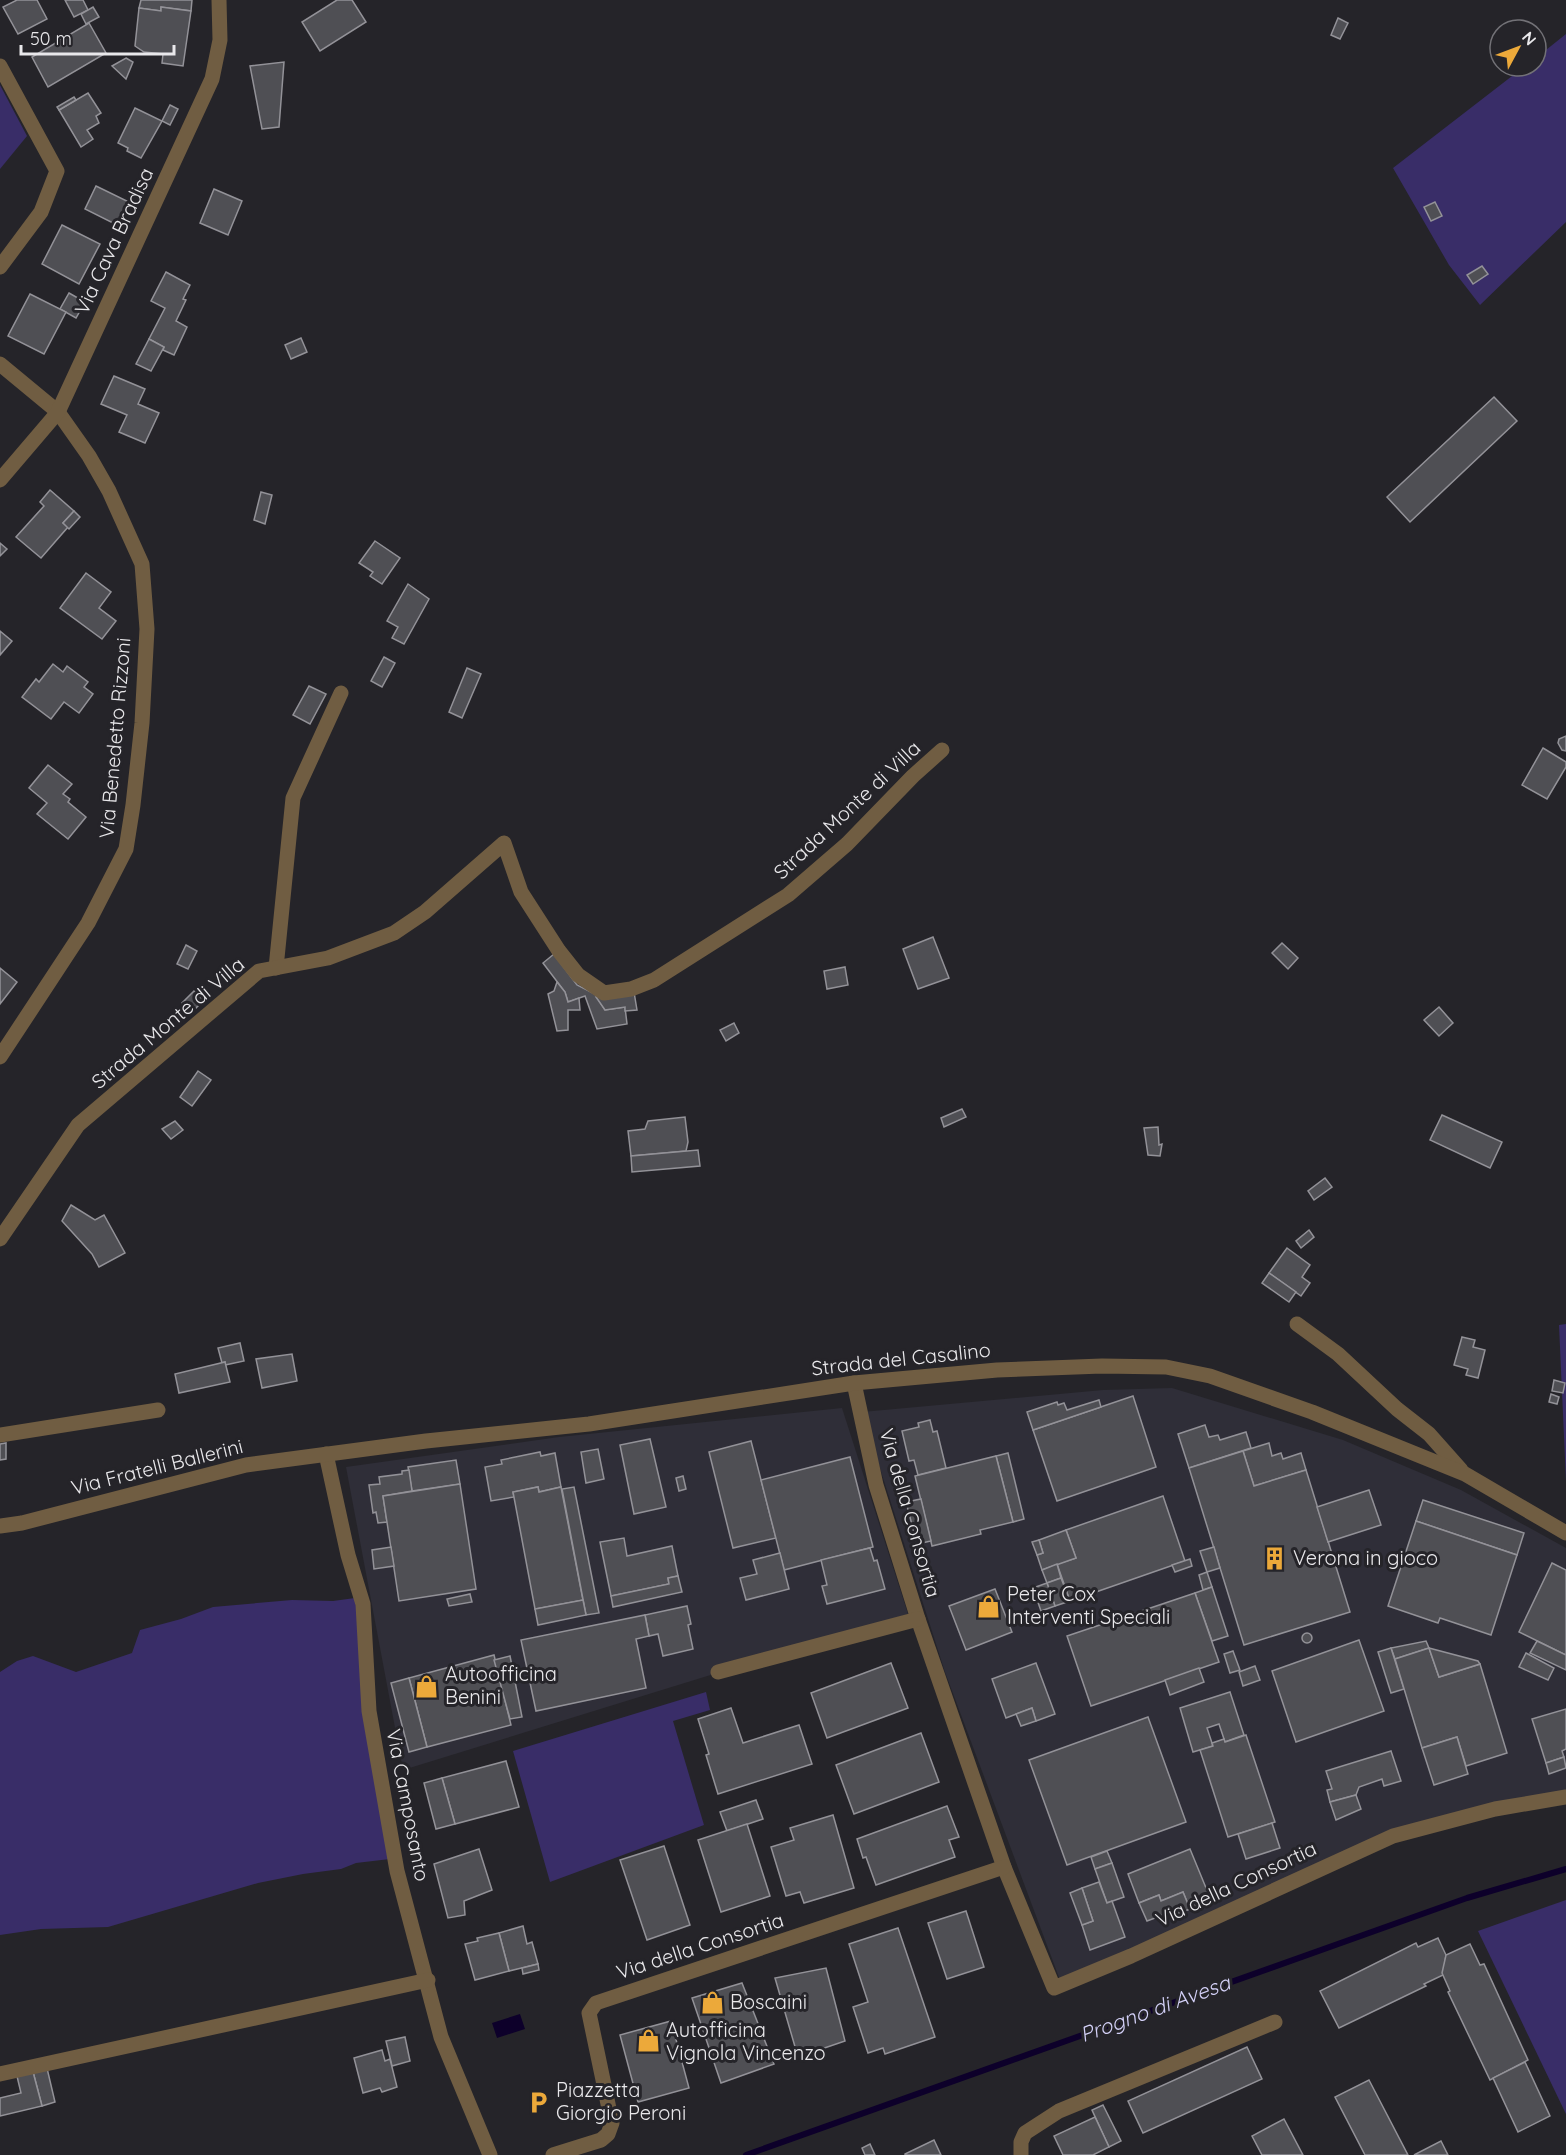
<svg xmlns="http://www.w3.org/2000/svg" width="1566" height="2155" font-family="Quicksand,sans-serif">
	<rect width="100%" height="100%" fill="#252429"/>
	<g fill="#2f2e38">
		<path d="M1172,1388L1343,1440L1461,1490L1566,1548V1797L1392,1843L1060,1980L945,1672L862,1412L1103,1390Z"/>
		<path d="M842,1408L908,1614L403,1770L346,1467L559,1437Z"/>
	</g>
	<g fill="#392d68">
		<path d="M1566,34V222L1480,305L1449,265L1393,168L1525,66H1536V58Z"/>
		<path d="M0,85L27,136L0,169Z"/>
		<path d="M1566,1324V1481L1559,1325Z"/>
		<path d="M355,1598L390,1859L356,1863L341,1869L303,1874L258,1883L108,1927L41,1929L0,1935V1672L17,1661L33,1656L76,1672L132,1653L140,1630L181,1619L213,1607L292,1600L333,1601Z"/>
		<path d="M706,1692L710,1710L673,1721L704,1825L550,1882L513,1751Z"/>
		<path d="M1566,1900V2114L1478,1931Z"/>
	</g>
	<path fill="#0d002a" d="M520,2014L525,2029L497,2038L492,2023Z"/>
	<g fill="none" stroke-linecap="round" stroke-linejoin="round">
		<path stroke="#0d002a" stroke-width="6" d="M746,2155L1467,1898L1566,1869"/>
	</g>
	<g fill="#4f4f54" stroke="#939298" stroke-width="1.5">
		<path d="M17,0H37L47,19L18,34L3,7Z"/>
		<path d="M65,0H83L88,10L74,17Z"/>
		<path d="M141,0H192L191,11L161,7V11L139,8Z"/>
		<path d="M337,0H352L366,22L320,51L302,22Z"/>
		<path d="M93,7L99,17L86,24L81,14Z"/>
		<path d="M161,7L191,11L183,66L162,63L163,54L144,52L135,46L139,8L161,11Z"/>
		<path d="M1338,18L1348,23L1340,39L1331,35Z"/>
		<path d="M89,23L106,53L48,87L32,57Z"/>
		<path d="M126,58L133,62L126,79L112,66Z"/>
		<path d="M284,62L279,127L262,129L250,66Z"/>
		<path d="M88,93L101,113L96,116L99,123L87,130L93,139L81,147L59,110Z"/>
		<path d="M74,97L76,100L59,110L57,107Z"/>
		<path d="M170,105L178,109L170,125L162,121Z"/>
		<path d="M135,108L162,121L141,158L127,151L128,148L118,143Z"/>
		<path d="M96,186L131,203L119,226L85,209Z"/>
		<path d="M214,189L242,201L228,235L200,223Z"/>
		<path d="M1435,202L1442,216L1431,221L1424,207Z"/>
		<path d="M62,225L100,244L79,284L42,264Z"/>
		<path d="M1482,266L1488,274L1473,284L1467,275Z"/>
		<path d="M166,272L190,285L183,299L186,300L176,321L187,327L174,355L163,350L164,347L149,339L165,308L151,301Z"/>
		<path d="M69,293L85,302L76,318L60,309Z"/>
		<path d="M30,294L66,312L44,354L8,336Z"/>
		<path d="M301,338L307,352L291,359L285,345Z"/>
		<path d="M149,339L164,347L151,371L136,364Z"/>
		<path d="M114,376L145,389L138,404L159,413L145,443L119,432L127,415L101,404Z"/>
		<path d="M1494,397L1517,421L1410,522L1387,497Z"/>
		<path d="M50,490L74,511L63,523L68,527L41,558L16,537L44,506L40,502Z"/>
		<path d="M261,492L272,495L265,524L254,520Z"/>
		<path d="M74,511L80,517L69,529L63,523Z"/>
		<path d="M375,541L400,558L382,584L370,576L373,572L359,563Z"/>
		<path d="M0,543L7,549L0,556Z"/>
		<path d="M86,573L111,592L99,608L116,621L102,639L60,608Z"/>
		<path d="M408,584L429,599L404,644L392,638L398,627L387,621Z"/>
		<path d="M0,631L12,641L0,655Z"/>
		<path d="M384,657L395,663L382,687L371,681Z"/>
		<path d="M53,664L63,672L67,666L88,682L84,687L93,694L79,713L64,702L51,719L22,697L36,679L39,682Z"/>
		<path d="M467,668L481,674L462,718L449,712Z"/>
		<path d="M309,686L326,694L310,724L293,715Z"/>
		<path d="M1566,736V751L1562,750L1558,743L1559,739Z"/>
		<path d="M1543,748L1566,762V767L1547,799L1522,785Z"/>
		<path d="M48,765L72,784L63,794L70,799L68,802L86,817L68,839L37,814L47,803L29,788Z"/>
		<path d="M933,937L949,978L918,989L903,949Z"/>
		<path d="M1282,943L1298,958L1288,969L1272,953Z"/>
		<path d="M186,945L197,951L188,969L177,964Z"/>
		<path d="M554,954L577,985L595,994L605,1010L625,1007L627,1024L597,1029L585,996L568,1002L565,992L543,963Z"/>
		<path d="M845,967L848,985L827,989L824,971Z"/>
		<path d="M0,968L17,982L0,1004Z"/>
		<path d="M557,982L565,992L568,1002L579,998L580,1010H568V1030L557,1031L548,994L554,991Z"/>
		<path d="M194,991L204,1000L192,1012L182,1003Z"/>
		<path d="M634,992L637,1010L625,1011V1007L605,1010L596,997Z"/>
		<path d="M1439,1007L1453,1023L1439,1036L1424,1020Z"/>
		<path d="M734,1023L739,1033L726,1041L720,1030Z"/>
		<path d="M198,1071L211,1080L192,1106L180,1097Z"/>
		<path d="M962,1109L966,1117L944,1127L941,1118Z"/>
		<path d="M1442,1115L1502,1142L1490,1168L1430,1140Z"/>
		<path d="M685,1117L688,1142L686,1151L631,1156L628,1131L645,1129L648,1121Z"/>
		<path d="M175,1121L183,1130L171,1139L162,1129Z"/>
		<path d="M1158,1127L1159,1145L1162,1144L1160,1156L1148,1155L1144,1128Z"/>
		<path d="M698,1150L700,1166L632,1172L631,1156Z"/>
		<path d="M1325,1178L1332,1187L1314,1200L1308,1191Z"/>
		<path d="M71,1205L95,1220L104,1215L125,1253L99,1267L92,1254L62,1221Z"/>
		<path d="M1309,1230L1314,1237L1301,1248L1296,1241Z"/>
		<path d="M1287,1248L1310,1265L1302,1277L1310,1283L1301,1296L1269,1273Z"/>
		<path d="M1269,1273L1296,1292L1289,1302L1262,1283Z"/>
		<path d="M1462,1337L1475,1340L1473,1347L1485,1350L1478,1378L1466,1375L1468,1369L1454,1365Z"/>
		<path d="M240,1343L244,1361L225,1365V1362L222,1363L218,1348Z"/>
		<path d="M292,1354L297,1381L262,1388L256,1359Z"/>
		<path d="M225,1362L230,1382L179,1393L175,1374Z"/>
		<path d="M1554,1380L1565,1383L1563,1393L1552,1391Z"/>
		<path d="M1551,1394L1559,1397L1557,1404L1549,1402Z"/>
		<path d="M1133,1396L1156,1467L1057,1501L1033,1430Z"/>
		<path d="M1099,1400L1101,1407L1033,1430L1027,1412L1057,1402L1058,1405L1064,1403L1067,1410Z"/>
		<path d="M930,1420L933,1432L937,1431L946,1468L918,1475L914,1460L909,1461L902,1431L919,1427L918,1423Z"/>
		<path d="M1205,1425L1209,1437L1218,1435L1220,1440L1246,1432L1251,1448L1189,1468L1178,1434Z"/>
		<path d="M650,1439L666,1507L634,1514L620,1445Z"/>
		<path d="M751,1441L776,1538L733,1548L709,1452Z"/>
		<path d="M6,1443V1459L0,1460V1444Z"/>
		<path d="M1269,1443L1272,1456L1281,1453L1283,1459L1301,1453L1306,1470L1254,1486L1243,1451Z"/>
		<path d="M598,1449L604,1479L586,1483L581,1452Z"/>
		<path d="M1243,1451L1254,1486L1306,1470L1350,1612L1244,1645L1189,1468Z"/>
		<path d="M540,1452L541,1456L555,1453L561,1487L539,1492L538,1487L513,1492L514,1497L491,1501L485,1467L502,1464L501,1460Z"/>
		<path d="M1008,1453L1024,1519L1013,1522L996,1456Z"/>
		<path d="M996,1456L1013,1522L980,1530L981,1534L932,1546L915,1476Z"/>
		<path d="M850,1457L873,1547L784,1570L761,1480Z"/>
		<path d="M456,1460L460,1484L412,1491L408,1467Z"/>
		<path d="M409,1470L412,1491L383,1496L387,1522L378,1523L376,1512L373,1513L369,1485L380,1484L379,1477L402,1474V1471Z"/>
		<path d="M683,1476L686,1489L679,1491L676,1478Z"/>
		<path d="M460,1484L476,1589L399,1601L383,1496Z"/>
		<path d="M538,1487L539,1492L561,1487L583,1600L535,1609L513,1492Z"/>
		<path d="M574,1487L599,1613L586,1615L562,1489Z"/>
		<path d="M1369,1490L1381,1525L1328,1542L1317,1507Z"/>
		<path d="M1163,1496L1185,1561L1070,1601L1057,1564L1076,1558L1066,1530Z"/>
		<path d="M921,1499L931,1541L917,1544L906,1502Z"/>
		<path d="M1423,1500L1524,1533L1517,1555L1416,1521Z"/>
		<path d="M1416,1521L1517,1555L1491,1635L1440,1618L1438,1623L1388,1606Z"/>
		<path d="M1066,1530L1076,1558L1042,1570L1037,1555L1043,1553L1039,1540Z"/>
		<path d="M624,1538L627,1556L672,1546L678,1576L668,1578L669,1584L611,1596L600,1542Z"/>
		<path d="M1039,1540L1043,1553L1037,1555L1032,1542Z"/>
		<path d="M391,1547L394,1566L374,1569L372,1550Z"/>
		<path d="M1214,1547L1220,1568L1207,1572L1200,1551Z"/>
		<path d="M870,1548L874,1561L877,1560L885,1589L827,1604L822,1586L827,1585L821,1560Z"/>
		<path d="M780,1553L789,1589L746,1600L740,1578L757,1574L753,1560Z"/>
		<path d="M1190,1559L1192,1566L1175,1572L1172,1565Z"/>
		<path d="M1552,1563L1566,1570V1655L1519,1632Z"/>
		<path d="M1057,1564L1061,1578L1047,1583L1042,1570Z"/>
		<path d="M1207,1572L1212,1587L1203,1590L1199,1575Z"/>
		<path d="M678,1576L682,1592L613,1607L611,1596L669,1584L668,1578Z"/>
		<path d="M1061,1578L1070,1601L1055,1606L1047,1583Z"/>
		<path d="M1047,1583L1055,1606L1041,1611L1033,1588Z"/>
		<path d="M1212,1587L1228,1636L1212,1641L1195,1593Z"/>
		<path d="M995,1589L1012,1632L966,1650L949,1606Z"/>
		<path d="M1195,1593L1219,1662L1091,1706L1067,1636Z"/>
		<path d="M470,1594L472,1602L449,1606L447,1599Z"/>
		<path d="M583,1600L586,1615L538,1625L535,1609Z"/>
		<path d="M687,1606L691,1624L688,1625L693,1649L663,1656L658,1634L649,1636L645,1615Z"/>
		<path d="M645,1615L649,1636L636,1639L646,1688L536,1711L521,1640Z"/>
		<circle cx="1307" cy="1638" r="5"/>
		<path d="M1359,1640L1384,1711L1296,1742L1272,1671Z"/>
		<path d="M1426,1641L1429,1648L1395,1659L1391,1648Z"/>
		<path d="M1537,1641L1566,1655V1670L1530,1653Z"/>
		<path d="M1391,1648L1404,1689L1391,1693L1378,1652Z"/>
		<path d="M1429,1648L1439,1677L1480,1664L1507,1753L1466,1766L1457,1737L1422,1748L1395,1659Z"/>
		<path d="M1429,1648L1478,1661L1480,1664L1439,1677Z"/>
		<path d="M1233,1651L1240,1670L1230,1673L1224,1654Z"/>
		<path d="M1526,1653L1554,1668L1548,1680L1519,1667Z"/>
		<path d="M494,1655L511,1725L427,1747L409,1678Z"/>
		<path d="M510,1656L522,1717L510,1719L494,1660Z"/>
		<path d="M891,1663L908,1708L827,1738L811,1693Z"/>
		<path d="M1036,1663L1055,1714L1036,1721L1032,1708L1006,1718L992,1679Z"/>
		<path d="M1255,1666L1260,1680L1243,1686L1239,1672Z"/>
		<path d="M1199,1668L1204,1682L1170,1695L1165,1680Z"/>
		<path d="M409,1678L427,1747L409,1752L391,1683Z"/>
		<path d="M1230,1692L1244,1735L1225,1742L1219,1724L1207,1728L1213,1746L1193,1752L1180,1708Z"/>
		<path d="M731,1708L743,1743L799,1725L812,1764L718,1794L706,1755L709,1754L698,1719Z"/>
		<path d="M1032,1708L1036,1721L1021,1726L1016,1714Z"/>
		<path d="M1566,1709V1749L1562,1751L1564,1757L1546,1763L1532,1719Z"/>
		<path d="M1148,1717L1186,1822L1067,1865L1029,1760Z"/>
		<path d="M921,1733L939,1782L854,1814L836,1765Z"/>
		<path d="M1246,1735L1275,1822L1228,1837L1200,1750L1213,1746L1212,1743L1224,1739L1225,1742Z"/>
		<path d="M1457,1737L1468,1774L1434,1785L1422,1748Z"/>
		<path d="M1391,1751L1401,1781L1384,1786L1382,1779L1359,1787L1356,1795L1330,1802L1327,1790L1332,1789L1326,1771Z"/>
		<path d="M1564,1757L1566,1768L1549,1774L1546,1763Z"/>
		<path d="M506,1761L519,1807L455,1824L442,1778Z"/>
		<path d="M442,1778L455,1824L436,1829L424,1783Z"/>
		<path d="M1356,1795L1361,1809L1336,1820L1330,1802Z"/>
		<path d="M756,1800L763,1819L727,1831L720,1812Z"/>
		<path d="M947,1806L959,1837L949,1840L955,1857L876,1885L866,1857L863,1858L857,1839Z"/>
		<path d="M833,1815L854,1888L804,1903L800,1892L786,1896L771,1847L794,1840L790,1828Z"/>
		<path d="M1272,1823L1280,1848L1246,1859L1238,1834Z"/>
		<path d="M747,1824L770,1896L721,1912L698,1840Z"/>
		<path d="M664,1846L690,1925L647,1940L620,1860Z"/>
		<path d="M479,1849L492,1890L464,1901L465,1915L448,1918L434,1864Z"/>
		<path d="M1190,1849L1211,1900L1190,1909L1183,1892L1161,1901L1159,1895L1139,1903L1128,1874Z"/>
		<path d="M1107,1851L1112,1863L1095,1869L1091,1857Z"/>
		<path d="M1112,1863L1124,1897L1107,1903L1095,1869Z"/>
		<path d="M1099,1882L1107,1903L1112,1901L1125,1937L1090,1950L1082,1925L1093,1921L1082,1888Z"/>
		<path d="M1082,1888L1093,1921L1082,1925L1070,1893Z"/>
		<path d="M1183,1892L1190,1909L1164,1919L1163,1915L1147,1921L1139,1903L1159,1895L1161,1901Z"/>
		<path d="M966,1911L984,1967L947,1979L928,1923Z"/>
		<path d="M523,1926L527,1944L532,1942L538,1964L509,1971L499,1933Z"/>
		<path d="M898,1928L935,2037L885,2054L883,2048L868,2053L853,2007L868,2002L849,1944Z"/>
		<path d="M499,1933L509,1971L475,1980L465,1944L478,1941L477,1938Z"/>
		<path d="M1438,1938L1446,1955L1443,1975L1424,1984L1426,1986L1339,2028L1320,1991L1416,1943L1418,1947Z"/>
		<path d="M1470,1944L1480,1965L1484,1964L1528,2060L1490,2080L1448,1992L1450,1991L1442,1973L1446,1955Z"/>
		<path d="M538,1964L539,1970L523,1974L522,1968Z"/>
		<path d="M826,1968L845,2041L798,2057L775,1978Z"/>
		<path d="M742,1983L774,2064L721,2083L692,1998Z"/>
		<path d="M671,2021L689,2088L638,2102L620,2035Z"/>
		<path d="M405,2037L410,2061L392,2066L386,2041Z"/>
		<path d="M1247,2047L1262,2079L1143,2133L1128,2101Z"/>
		<path d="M382,2050L385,2061L390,2059L397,2087L382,2092L380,2088L363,2093L354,2058Z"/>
		<path d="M1525,2062L1550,2116L1518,2132L1493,2078Z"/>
		<path d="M46,2064L55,2102L42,2106L32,2068Z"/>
		<path d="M32,2068L42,2106L0,2116V2098L21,2093L16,2072Z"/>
		<path d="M1369,2080L1408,2155H1365L1335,2097Z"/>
		<path d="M1103,2105L1121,2141L1109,2147L1092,2110Z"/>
		<path d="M1095,2117L1109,2147L1093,2155H1063L1054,2136Z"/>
		<path d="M1284,2119L1303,2155H1262L1252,2136Z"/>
		<path d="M934,2140L941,2155H905V2154Z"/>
		<path d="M1441,2141L1448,2155H1414Z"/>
		<path d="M870,2144L875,2155H865L862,2148Z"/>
	</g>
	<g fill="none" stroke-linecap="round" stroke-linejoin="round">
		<g stroke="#705d42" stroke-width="15">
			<path d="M0,66L57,171L41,212L0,267"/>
			<path d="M0,364L58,412L89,456L109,491L142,564L147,629L142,723L133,805L126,849L88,923L0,1057"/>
			<path d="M0,480L58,412L212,79L220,40L219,0"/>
			<path d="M276,968L293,798L341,693"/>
			<path d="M0,1239L78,1125L259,971L328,958L394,933L425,912L504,843L521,892L559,951L578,975L604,993L631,989L654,980L788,895L847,844L913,776L942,750"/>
			<path d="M1297,1324L1338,1354L1397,1409L1429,1434L1461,1470"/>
			<path d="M854,1383L876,1485L918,1619L1004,1867L1054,1988L1131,1956L1393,1836L1495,1809L1566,1797"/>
			<path d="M0,1435L158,1410"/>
			<path d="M326,1454L348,1555L363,1604L369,1711L397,1871L441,2037L490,2155"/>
			<path d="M0,1526L22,1523L246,1465L426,1441L589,1424L854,1383L997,1370L1102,1366L1166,1367L1210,1376L1312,1412L1465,1474L1566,1533"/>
			<path d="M718,1672L918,1619"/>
			<path d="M0,2074L428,1980"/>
			<path d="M553,2155L601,2140L608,2134L612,2123L589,2013L596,2003L1004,1867"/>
			<path d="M1021,2155V2142L1025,2133L1059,2111L1275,2022"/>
		</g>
	</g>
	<defs>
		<symbol id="building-bare" viewBox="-9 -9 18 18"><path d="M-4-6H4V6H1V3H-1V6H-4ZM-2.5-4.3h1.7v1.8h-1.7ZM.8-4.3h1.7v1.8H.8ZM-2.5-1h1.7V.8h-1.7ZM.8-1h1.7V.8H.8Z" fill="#eca93a" stroke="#252429" stroke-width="2.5" paint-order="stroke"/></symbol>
		<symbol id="shop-bare" viewBox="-9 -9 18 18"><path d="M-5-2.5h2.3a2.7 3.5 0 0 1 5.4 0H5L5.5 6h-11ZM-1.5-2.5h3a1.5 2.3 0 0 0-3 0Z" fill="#eca93a" stroke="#252429" stroke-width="2.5" paint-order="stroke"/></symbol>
		<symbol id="parking-bare" viewBox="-9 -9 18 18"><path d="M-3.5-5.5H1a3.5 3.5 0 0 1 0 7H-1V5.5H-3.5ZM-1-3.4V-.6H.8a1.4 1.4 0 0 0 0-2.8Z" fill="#eca93a" stroke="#252429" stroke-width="2.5" paint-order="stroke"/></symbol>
	</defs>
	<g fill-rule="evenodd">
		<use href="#building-bare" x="1258" y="1542" width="33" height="33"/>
		<use href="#shop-bare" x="972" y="1590" width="33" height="33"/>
		<use href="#shop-bare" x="410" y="1670" width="33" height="33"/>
		<use href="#shop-bare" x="696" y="1986" width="33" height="33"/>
		<use href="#shop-bare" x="632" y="2024" width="33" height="33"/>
		<use href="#parking-bare" x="522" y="2086" width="33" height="33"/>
	</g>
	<g text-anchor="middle" stroke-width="6" stroke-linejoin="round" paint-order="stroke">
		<g font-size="20" fill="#e9e8eb" stroke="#252429">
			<text transform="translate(114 241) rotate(-65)" y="7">Via Cava Bradisa</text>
			<text transform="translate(115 738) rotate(-85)" y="7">Via Benedetto Rizzoni</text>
			<text transform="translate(847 810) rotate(-43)" y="7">Strada Monte di Villa</text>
			<text transform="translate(168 1023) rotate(-40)" y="7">Strada Monte di Villa</text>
			<text transform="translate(901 1359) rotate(-6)" y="7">Strada del Casalino</text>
			<text transform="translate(157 1467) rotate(-14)" y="7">Via Fratelli Ballerini</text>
			<text transform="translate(910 1513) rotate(74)" y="7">Via della Consortia</text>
			<text transform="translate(408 1805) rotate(79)" y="7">Via Camposanto</text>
			<text transform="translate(1236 1884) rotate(-25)" y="7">Via della Consortia</text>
			<text transform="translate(700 1946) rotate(-18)" y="7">Via della Consortia</text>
		</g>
		<g font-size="20" fill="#e9e8eb" stroke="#252429" text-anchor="start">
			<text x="1293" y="1565">Verona in gioco</text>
			<text x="1007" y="1601">Peter Cox<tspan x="1007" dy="23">Interventi Speciali</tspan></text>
			<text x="445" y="1681">Autoofficina<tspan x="445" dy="23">Benini</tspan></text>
			<text x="730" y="2009">Boscaini</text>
			<text x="666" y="2037">Autofficina<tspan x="666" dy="23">Vignola Vincenzo</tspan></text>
			<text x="556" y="2097">Piazzetta<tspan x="556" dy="23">Giorgio Peroni</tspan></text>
		</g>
		<g font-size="21" font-style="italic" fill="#d3d0f7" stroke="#252429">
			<text transform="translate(1155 2009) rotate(-20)" y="7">Progno di Avesa</text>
		</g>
	</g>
	<g transform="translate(1518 48) rotate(49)"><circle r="28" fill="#252429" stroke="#737277" stroke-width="1.5"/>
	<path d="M0-4.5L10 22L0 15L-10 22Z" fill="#eca93a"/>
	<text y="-9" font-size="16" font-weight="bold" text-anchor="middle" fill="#e9e8eb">N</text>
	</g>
	<path d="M21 45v9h153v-9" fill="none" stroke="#e9e8eb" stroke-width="3"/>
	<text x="30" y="45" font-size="18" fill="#e9e8eb" stroke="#252429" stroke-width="4.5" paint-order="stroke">50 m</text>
</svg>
